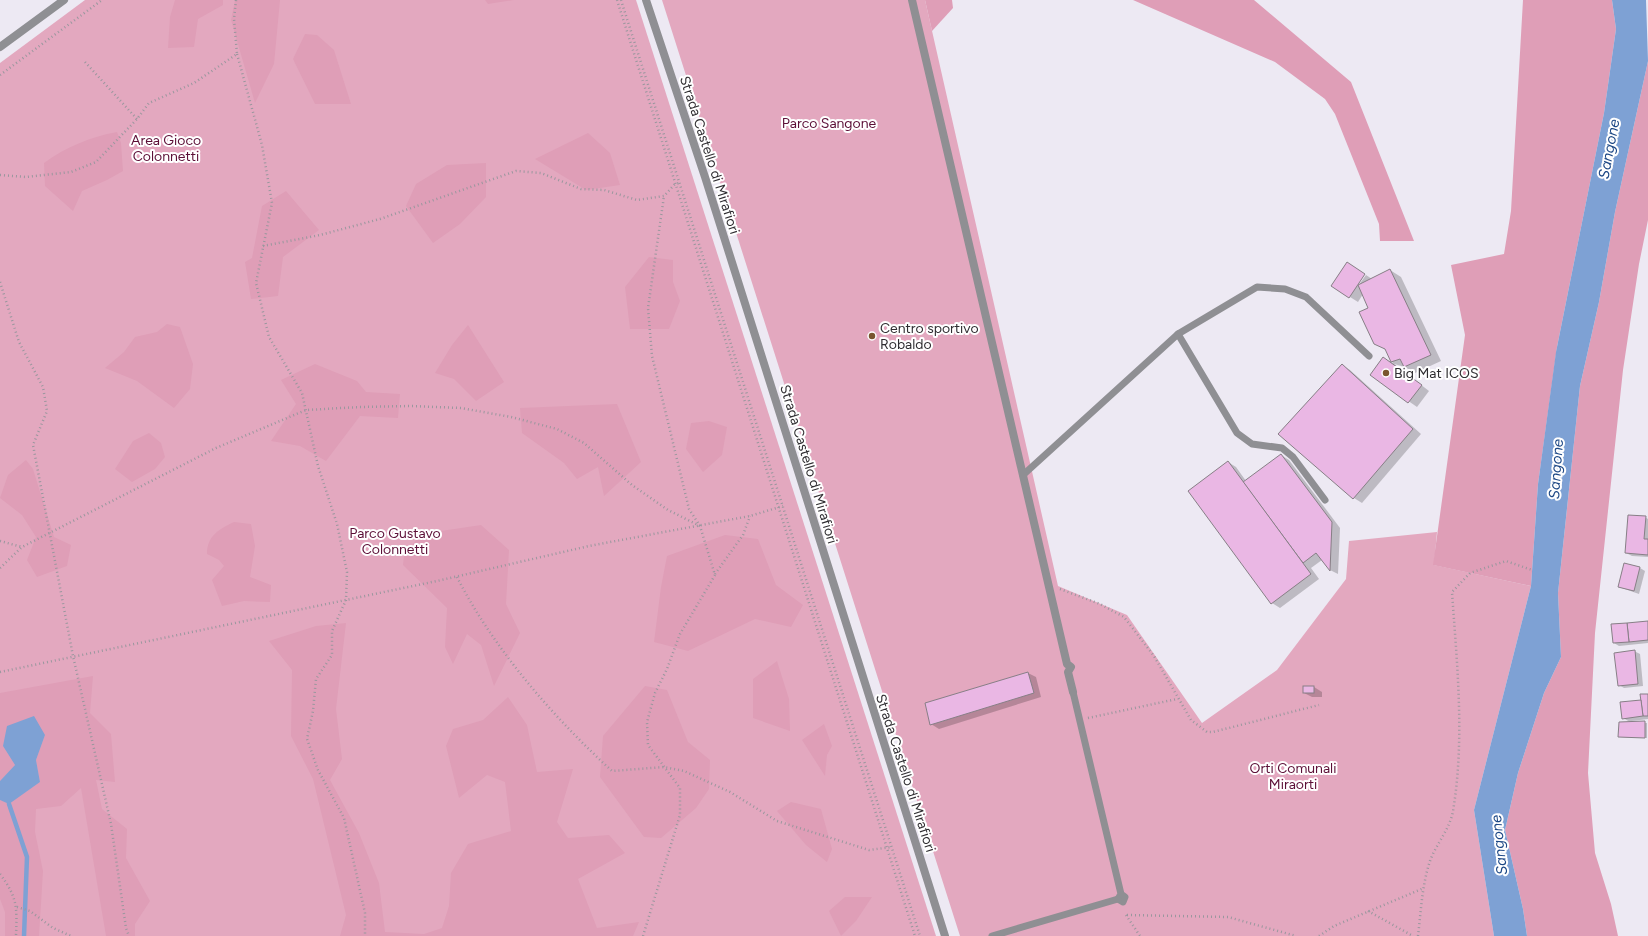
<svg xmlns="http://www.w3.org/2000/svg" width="1648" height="936" font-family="Figtree,sans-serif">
	<rect width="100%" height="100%" fill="#ede9f3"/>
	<g fill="#e3a8bf">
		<path d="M85,0H636L936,936H0V63Z"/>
		<path d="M662,0H925L1058,586L1127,615L1202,723L1277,670L1346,579L1349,541L1437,532L1434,565L1531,586L1474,810L1494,936H960Z"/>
	</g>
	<g fill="#df9eb7">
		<path d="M175,0H223V5L198,19L194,47L168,48L170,17Z"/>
		<path d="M235,0H280L274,64L255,103L231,20Z"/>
		<path d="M485,0H514L488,4Z"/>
		<path d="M925,0H952L953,8L932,31Z"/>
		<path d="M1133,0H1254L1351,82L1414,241H1380L1379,224L1335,114L1325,99L1275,62Z"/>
		<path d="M1523,0H1612L1616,29L1604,113L1557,347L1538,484L1531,586L1433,565L1465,335L1451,265L1504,254L1511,211Z"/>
		<path d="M305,34L317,35L334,50L351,104H315L293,59Z"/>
		<path d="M1648,61V220L1639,264L1623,370L1595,633L1588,773L1595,853L1611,904L1618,936H1527L1523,909L1505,830L1518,773L1544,693L1561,657L1558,593L1580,386L1599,302L1615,212Z"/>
		<path d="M117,132L121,143L123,171L107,180L82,191L73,211L45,186L44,163C66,147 90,137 117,132Z"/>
		<path d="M588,133L610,153L620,185L586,190L535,159Z"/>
		<path d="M486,163V197L460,224L433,243L406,206L416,184L447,165Z"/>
		<path d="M286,191L319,230L283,257L278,296L251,299L245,262L252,258L262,206Z"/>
		<path d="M649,257L673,260V282L680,301L669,329H630L625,287Z"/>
		<path d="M167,324L180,327L193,364L190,389L174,408L137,381L105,368L124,352L135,337L157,332Z"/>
		<path d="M468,325L504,382L476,401L454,379L435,373L452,345Z"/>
		<path d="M315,364L357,381L366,392L400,394L398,418L360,416L326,461L300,446L271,441L296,404L281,380Z"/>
		<path d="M617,404L641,462L604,496L598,467L577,479L564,463L522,433L520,408Z"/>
		<path d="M709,421L727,427L722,455L703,472L686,449L691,423Z"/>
		<path d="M149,433L161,443L165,457L155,469L132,482L115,469L133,441Z"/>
		<path d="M26,460L33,469L54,537L71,545L67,566L37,577L27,560L36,537L22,515L0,498L8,475Z"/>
		<path d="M234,522L251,524L255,546L250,577L271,585L270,602L244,601L222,606L212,580L224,566L219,560L207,554C207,536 219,529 234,522Z"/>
		<path d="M481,525L509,550L506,604L520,633L494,686L481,645L467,634L453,664L445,647L447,608L403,565L404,555L421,534Z"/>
		<path d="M725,535L758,539L776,585L803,605L791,627L755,619L688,651L654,642L661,587L667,556Z"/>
		<path d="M346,623L336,709L342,759L330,780L359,833L379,883L385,932L424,934L442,928L449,906L451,873L468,844L511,831L505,782L487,775L459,798L446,746L453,729L483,720L508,697L527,725L537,772L573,769L557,822L568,838L609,835L625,853L578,879L597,928L639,922L633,936H340L346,915L313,779L291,736L292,670L269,641L316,626Z"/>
		<path d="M777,661L789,699L790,731L753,718V679Z"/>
		<path d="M93,676L90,713L111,734L115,782L96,780L102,809L127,829L126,858L150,901L135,924V936H106L81,788L61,806L36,809L35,832L43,871L39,936H5V912L0,899V800L9,803L40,782L36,760L45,735L3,746L15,765L0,781V693Z"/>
		<path d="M645,686L667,690L688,742L710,760L709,789L696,808L661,838L644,837L600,777L603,736Z"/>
		<path d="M824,724L832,746L827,755L825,776L802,740Z"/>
		<path d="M791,802L821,809L832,849L827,862L806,845L777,811Z"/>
		<path d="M845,897H872L856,921L841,936L829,911Z"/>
	</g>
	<g fill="#7ea1d4">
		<path d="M1612,0H1646L1648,61L1615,212L1599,302L1580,386L1558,593L1561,657L1544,693L1518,773L1505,830L1523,909L1527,936H1494L1474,810L1531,586L1538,484L1556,352L1604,113L1616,29Z"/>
		<path d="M34,716L45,735L36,760L40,782L9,804L0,800V781L15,765L3,746L7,726Z"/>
	</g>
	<g fill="#0003">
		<path d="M1390,270L1401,277L1441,361L1415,373L1405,367L1394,364L1429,391L1417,407L1371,375L1383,358L1393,363L1386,350L1375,343L1370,308L1363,294L1358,302L1350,297L1356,286H1358L1366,275L1372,279Z"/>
		<path d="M1342,365L1350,370L1421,434L1362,503L1354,498Z"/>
		<path d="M1281,455L1289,460L1340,528L1338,574L1330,570L1322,560L1311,568L1319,579L1280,608L1272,603L1228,462L1236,467L1246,481Z"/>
		<path d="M1645,517L1648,519V557L1632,556L1626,553Z"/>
		<path d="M1640,568L1645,571L1639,594L1619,587Z"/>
		<path d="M1648,622V643L1619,646L1614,643Z"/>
		<path d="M1634,651L1640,654L1643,686L1624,688L1619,685Z"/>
		<path d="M1028,673L1036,677L1041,697L939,729L931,724Z"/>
		<path d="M1314,687L1322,692V697H1312L1304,693Z"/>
		<path d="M1648,695V719L1632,721V722L1647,723V738L1619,737L1630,722L1623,718Z"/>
	</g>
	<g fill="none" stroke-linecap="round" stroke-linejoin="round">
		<path stroke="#7ea1d4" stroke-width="4.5" d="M9,804L27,857L24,936"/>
	</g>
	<g fill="#eab7e4" stroke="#877f86">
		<path d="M1347,262L1365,274L1349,298L1331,286Z"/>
		<path d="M1390,269L1431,355L1404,367L1400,359L1391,362L1385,349L1374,344L1359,312L1368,308L1358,285Z"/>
		<path d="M1383,357L1422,385L1408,403L1370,375Z"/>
		<path d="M1342,364L1413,429L1353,499L1278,434Z"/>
		<path d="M1281,454L1332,522L1330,571L1316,553L1303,563L1243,482Z"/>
		<path d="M1228,461L1311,574L1271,604L1188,491Z"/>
		<path d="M1628,515L1646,516L1644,539H1648V555L1625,553Z"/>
		<path d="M1624,563L1640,567L1634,591L1618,587Z"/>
		<path d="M1648,621V640L1629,642L1627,623Z"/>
		<path d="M1627,623L1629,642L1613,643L1611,624Z"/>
		<path d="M1635,650L1638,684L1618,686L1614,653Z"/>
		<path d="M1028,672L1034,693L930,725L925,703Z"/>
		<rect x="1303" y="686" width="11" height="7"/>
		<path d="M1640,694H1648V716H1643Z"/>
		<path d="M1641,700L1643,716L1622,719L1620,702Z"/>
		<path d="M1645,721V738L1618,737L1619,722Z"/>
	</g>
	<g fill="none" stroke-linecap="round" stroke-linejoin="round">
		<g stroke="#9a979e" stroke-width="2.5" stroke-dasharray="1 3" stroke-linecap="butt">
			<path d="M617,0L915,936"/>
			<path d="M621,0L920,936"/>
			<path d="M237,54L262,145L272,203L256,283L269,337L302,393L318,466L337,524L347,572L346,600L332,631V655L316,679L313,711L307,739L318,770L344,818L365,913V936"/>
			<path d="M85,62L137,119"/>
			<path d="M0,75L102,0"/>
			<path d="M0,175L26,177L71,172L96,162L137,119L149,103L194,83L237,54L234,19L236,0"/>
			<path d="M263,246L320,235L380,219L516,171L541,173L581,189L604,190L637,200L664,196L675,184L680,183"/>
			<path d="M0,282L19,342L43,387L47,411L33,445L73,656L111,824L126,928L129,936"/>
			<path d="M0,541L22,547"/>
			<path d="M0,568L22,547L216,448L306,410L360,407L411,406L461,408L511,417L557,429L584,443L632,485L668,510L700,526"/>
			<path d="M715,574L743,535L750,516"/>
			<path d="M457,577C493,648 553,717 612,771L664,767L684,771L730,792L777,821L869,850L892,847"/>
			<path d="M1060,589L1100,604L1124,617L1154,656L1191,720L1207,732H1213L1319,705"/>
			<path d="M0,672L437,581L589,546L750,516L783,506"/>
			<path d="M1088,718L1177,699"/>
			<path d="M0,874C18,898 17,908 16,936"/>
			<path d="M17,907L30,911L53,928L71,936"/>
			<path d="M1368,911L1413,936"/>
			<path d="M1126,915L1140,936"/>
			<path d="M1127,915L1228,917L1296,936"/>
			<path d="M643,936L680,815V788L648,745L647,722L655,693L667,669L680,634L715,575L700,526L689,509L652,356L648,308L664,196"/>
			<path d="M1319,936L1334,926L1424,888"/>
			<path d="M1418,936C1421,911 1422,885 1430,861C1436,844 1450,829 1453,811C1465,739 1457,665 1452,592L1470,573L1506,561L1532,570"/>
		</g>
		<g stroke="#8f8f93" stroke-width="7">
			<path d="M1178,334L1237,433L1252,444L1282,448L1293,457L1325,500"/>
			<path d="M1023,475L1178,334L1257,287L1285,289L1306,297L1369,356"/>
			<path d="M1073,692L1121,894L1125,897L1123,902L1118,899L1121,894"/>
			<path d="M992,936L1118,899"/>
		</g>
		<path stroke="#8f8f93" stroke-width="8" d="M912,0L1067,664L1071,667L1068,672L1073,692"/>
		<g stroke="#8f8f93" stroke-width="8">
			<path d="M646,0L705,177L945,936"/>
			<path d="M0,47L64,0"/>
		</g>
	</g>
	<g fill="#79552e" stroke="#fff" stroke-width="1.5">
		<circle cx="872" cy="336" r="4"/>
		<circle cx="1386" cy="373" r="4"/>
	</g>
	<g text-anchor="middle" stroke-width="4" stroke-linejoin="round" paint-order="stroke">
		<g font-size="14" fill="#5c0f37" stroke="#fff">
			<text x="829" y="128">Parco Sangone</text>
			<text x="166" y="145">Area Gioco<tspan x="166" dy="16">Colonnetti</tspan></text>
			<text x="395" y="538">Parco Gustavo<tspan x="395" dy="16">Colonnetti</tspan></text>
			<text x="1293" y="773">Orti Comunali<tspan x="1293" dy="16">Miraorti</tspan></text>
		</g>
		<g font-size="14" fill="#2f2d31" stroke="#fff">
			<text transform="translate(710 155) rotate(72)" y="5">Strada Castello di Mirafiori</text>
			<text transform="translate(809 464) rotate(73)" y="5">Strada Castello di Mirafiori</text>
			<text transform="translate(906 773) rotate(72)" y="5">Strada Castello di Mirafiori</text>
		</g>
		<g font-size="14" fill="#2f2d31" stroke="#fff" text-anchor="start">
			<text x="880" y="333">Centro sportivo<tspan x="880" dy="16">Robaldo</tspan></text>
			<text x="1394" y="378">Big Mat ICOS</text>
		</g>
		<g font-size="15" font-style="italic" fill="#1c4785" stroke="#fff">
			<text transform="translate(1609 149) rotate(-79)" y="5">Sangone</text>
			<text transform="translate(1556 469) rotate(-86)" y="5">Sangone</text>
			<text transform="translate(1499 845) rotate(-96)" y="5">Sangone</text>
		</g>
	</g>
</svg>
